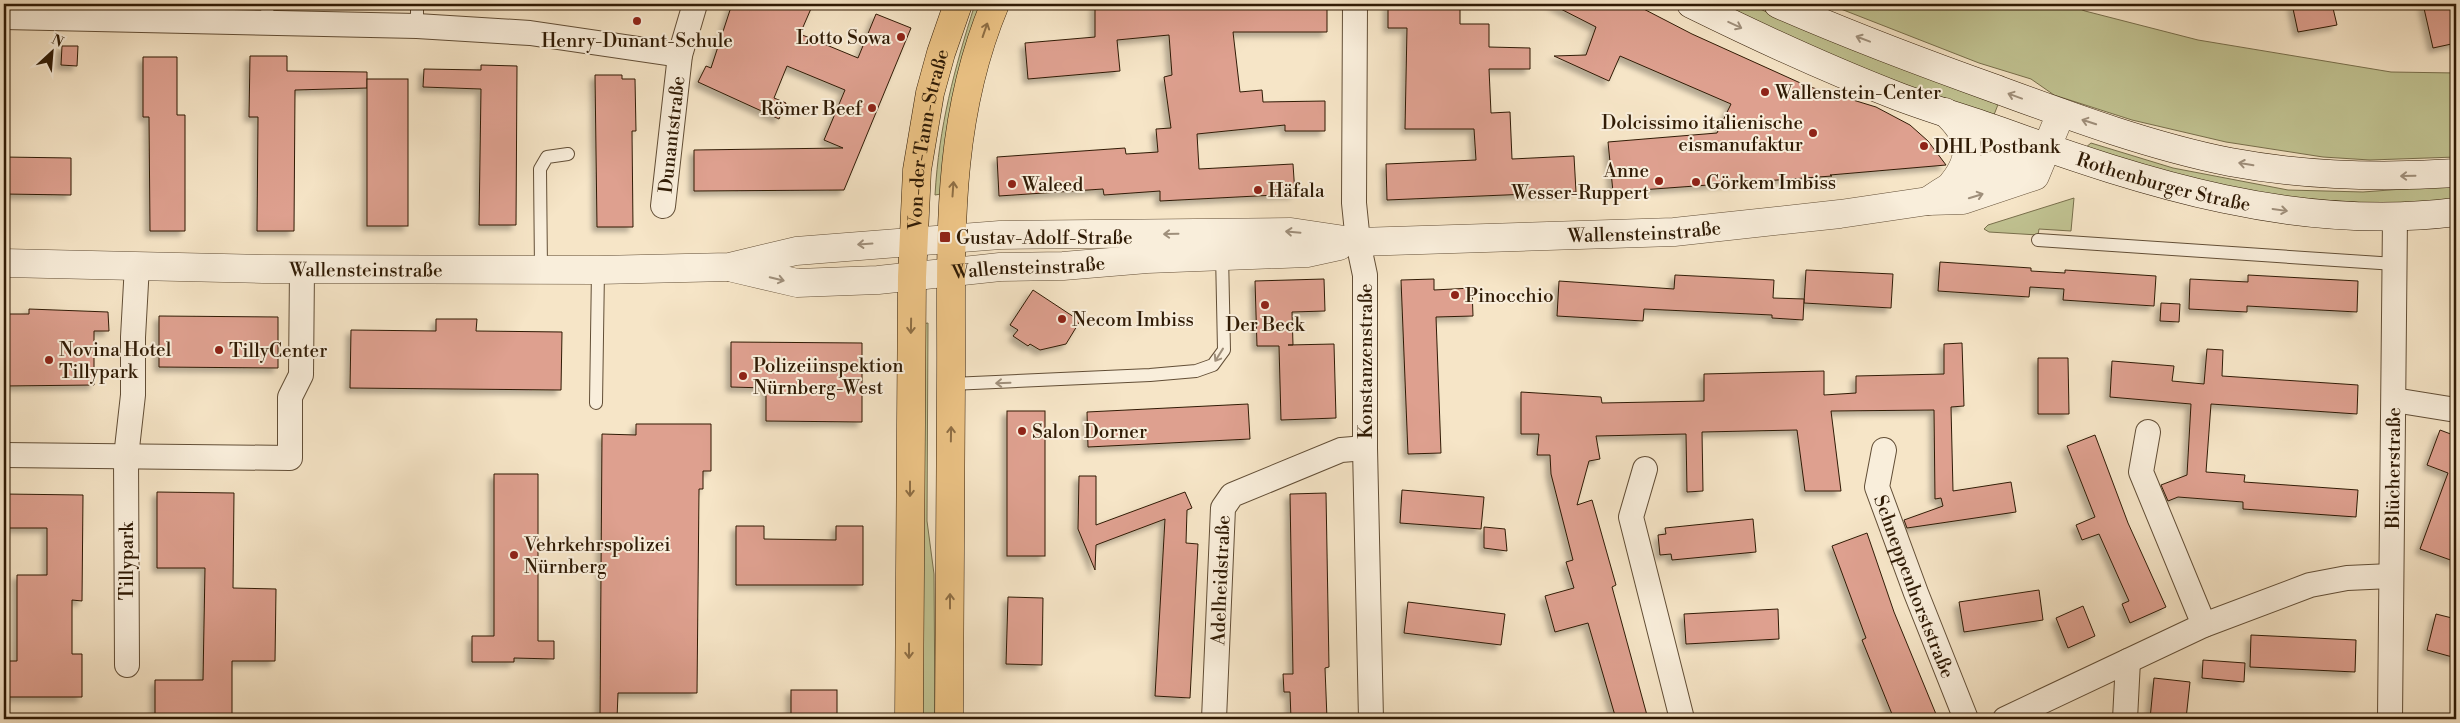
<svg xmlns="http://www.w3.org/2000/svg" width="2460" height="723" font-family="'Libre Bodoni',serif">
	<defs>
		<filter id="shadow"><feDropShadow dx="-4.5" dy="4.5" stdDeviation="2.5" flood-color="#0004"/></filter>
	</defs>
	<rect width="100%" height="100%" fill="#f6e5c7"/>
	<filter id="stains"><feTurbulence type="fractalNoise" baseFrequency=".004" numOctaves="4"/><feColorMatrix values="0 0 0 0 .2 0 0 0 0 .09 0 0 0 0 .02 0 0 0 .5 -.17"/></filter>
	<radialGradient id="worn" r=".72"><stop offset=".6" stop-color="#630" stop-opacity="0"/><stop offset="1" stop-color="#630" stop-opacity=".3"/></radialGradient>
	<g fill="#c1c392" stroke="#786f4c">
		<path d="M975,4H983L941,194L935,195C939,126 954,70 975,4Z"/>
		<path d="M1712,4H1749L1791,23L1999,102L1992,120L1946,104Z"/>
		<path d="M1828,4H2068L2085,11L2198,40L2391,72L2456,73V157L2370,160L2323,157L2226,142L2132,120L2054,95L2031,79L1979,63Z"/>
		<path d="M2091,143L2173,168L2288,190L2363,192L2456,185V202L2421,206L2246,196L2085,148Z"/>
		<path d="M2074,198L2071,231L2039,229L2038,235L1989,232L1984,229L1988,225Z"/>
		<path d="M928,323L927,521L934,574L935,719H920L921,324Z"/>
	</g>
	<g fill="#dea08f" stroke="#301b05" filter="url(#shadow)">
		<path d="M732,4H813L800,34L858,58L876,14L911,28L844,190L694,191V150L843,148L824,140L845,90L787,66L774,98L786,103L779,119L698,82L706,66L711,68Z"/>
		<path d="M1095,4H1327V32H1233L1240,92L1262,90L1263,102L1325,101V131H1285V125L1197,134L1199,169L1293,164L1295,194L1160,201V191L1104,195L1103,189L999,196L997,157L1125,148L1126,154L1158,152L1156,129L1171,128L1164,77L1172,75L1169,35L1117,40L1120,71L1028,79L1025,43L1095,37Z"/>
		<path d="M1388,4H1460V24H1489V47L1530,48V69H1489L1491,113L1510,112L1512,159L1574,156L1576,192L1387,200L1386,164L1476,160L1474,129H1405L1407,28H1388Z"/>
		<path d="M1551,4H1634L1692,34L1807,86L1876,107L1910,125L1928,141L1946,165L1830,175L1832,176L1613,192L1608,142L1717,133L1731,104L1620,56L1609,81L1554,56L1586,55L1596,27Z"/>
		<path d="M2292,4H2332L2337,25L2298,32Z"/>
		<path d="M2423,4H2456V43L2433,48Z"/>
		<path d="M62,46H78L77,66L61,65Z"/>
		<path d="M250,56H287V71L367,72V88L295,90L294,231H257L258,117H249Z"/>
		<path d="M143,57H177V115H185V231H150L149,117H143Z"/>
		<path d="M481,65L517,66L516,225H479L481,89L423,87L424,69L481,70Z"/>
		<path d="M595,75H622V79H635L636,131H632L633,227H597Z"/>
		<rect x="367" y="79" width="41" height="147"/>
		<path d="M4,157L71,158V195L4,194Z"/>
		<path d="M1940,262L2031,268V271L2065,273V270L2156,276L2154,306L2063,300L2064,289L2030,287L2029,297L1938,291Z"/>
		<path d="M1806,270L1893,274L1891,308L1804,303Z"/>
		<path d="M1675,275L1774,280L1773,298L1804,299L1803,320L1772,318V315L1644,309L1643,321L1557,316L1559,281L1674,289Z"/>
		<path d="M2248,275L2358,281L2357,312L2247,306V312L2189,309L2190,279L2248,282Z"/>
		<path d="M1324,279L1325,311L1292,312L1293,345H1288L1334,344L1336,418L1281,420L1279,346H1257L1255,281Z"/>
		<path d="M1434,279V290L1472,288L1473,316L1436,317L1441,453L1408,454L1401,280Z"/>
		<path d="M1033,290L1080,321L1066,344L1040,350L1030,344L1028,346L1013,336L1018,330L1010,325Z"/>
		<path d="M2161,303L2180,304L2179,322L2160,321Z"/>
		<path d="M29,309L108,312L109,331H94V385L4,386V314H29Z"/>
		<path d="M159,316L278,317V368L159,367Z"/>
		<path d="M436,319H477L476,331L562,332L561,390L350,388L351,330L436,331Z"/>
		<path d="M731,342L862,343V422L766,421V388L731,387Z"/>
		<path d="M1962,343L1964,406L1951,407L1953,491L2011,482L2016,512L1907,528L1904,520L1943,506L1941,498L1935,499L1934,410L1831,411L1841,491H1805L1797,430L1702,432L1703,491L1687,492L1686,434L1596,436L1600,459L1589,461L1577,505L1592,500L1616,585L1612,587L1648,719H1616L1588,623L1555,632L1545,596L1574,588L1566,562L1573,560L1551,474L1550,455H1537L1539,434H1521V392L1601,397L1602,403L1704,401V374L1824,371V395L1856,393V376L1944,374V344Z"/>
		<path d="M2207,349L2223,350L2222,376L2358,385L2357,414L2211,404L2206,472L2245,475L2244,482L2358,490L2356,517L2243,509V502L2178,497L2168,501L2161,485L2187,475L2191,404L2110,397L2112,361L2174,366L2172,381L2204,384Z"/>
		<path d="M2038,358H2068L2069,414H2038Z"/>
		<path d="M1248,404L1250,439L1088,447L1087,412Z"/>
		<rect x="1007" y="411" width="38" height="145"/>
		<path d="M636,424H711V471H703V489H699L697,693H618L617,719H600L602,434L636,435Z"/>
		<path d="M2440,430L2456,436V562L2420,549L2448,473L2427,465Z"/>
		<path d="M2095,435L2128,523L2166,607L2130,623L2122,604L2129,601L2099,534L2082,540L2076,525L2095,517L2067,446Z"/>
		<path d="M494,474H538V641H554V659L514,658V662H472V636H494Z"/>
		<path d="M1079,476H1096V525L1185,492L1192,508L1187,510L1186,543L1198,544L1190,698L1155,696L1165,519L1096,545L1095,570L1078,529Z"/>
		<path d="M1402,490L1484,497L1481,529L1400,523Z"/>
		<path d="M157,492L234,493L233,588L276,589L275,661H232V719H155V680H203L205,568H157Z"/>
		<path d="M1326,493L1329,667L1325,668L1327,719H1291L1290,692H1284L1283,674H1293L1290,494Z"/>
		<path d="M4,494L83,495L82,601L72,600V654H82V697H4V661H17V575H47V528H4Z"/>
		<path d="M1753,519L1756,552L1672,560L1671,554L1660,555L1658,535L1666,534L1665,528Z"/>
		<path d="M736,526H764V539L836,540V526H863V585H736Z"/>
		<path d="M1484,527L1505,529L1507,551L1484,548Z"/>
		<path d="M1867,533L1894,612L1938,719H1894L1862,640L1866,638L1832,546Z"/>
		<path d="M2039,590L2043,620L1964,632L1959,602Z"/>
		<path d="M1008,597L1043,598L1042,665L1006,664Z"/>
		<path d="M1408,602L1505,614L1501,645L1404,633Z"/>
		<path d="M2083,606L2095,636L2068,648L2056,618Z"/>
		<path d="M1778,609L1779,639L1686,644L1684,614Z"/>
		<path d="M2436,614L2456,619V658L2427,650Z"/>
		<path d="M2251,635L2356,640L2355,672L2250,667Z"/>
		<path d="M2203,660L2245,663L2244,682L2202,678Z"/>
		<path d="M2154,678L2190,682L2186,719H2150Z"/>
		<rect x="791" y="690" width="46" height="29"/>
	</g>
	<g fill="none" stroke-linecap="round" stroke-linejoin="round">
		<defs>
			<g id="service">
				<path d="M266,22L268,4"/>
				<path d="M417,26V4"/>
				<path d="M2038,240L2395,264"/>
				<path d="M541,270L540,169L547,157L568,154"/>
				<path d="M951,384L1150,375L1196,371L1213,365L1224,350L1222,254"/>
				<path d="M596,403L598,270"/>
			</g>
			<g id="minor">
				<path d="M1355,4L1354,203L1358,242L1365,275V448L1371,719"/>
				<path d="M4,17L417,26L530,33L680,55"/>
				<path id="s1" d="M663,206L680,55L695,4"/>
				<path d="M2394,400L2456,410"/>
				<path d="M2148,432L2141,472L2204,625"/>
				<path id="s2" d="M1884,450L1877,487L1916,593L1966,719"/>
				<path d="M4,455L290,458V397L301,375L302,269"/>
				<path d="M1645,469L1631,517L1682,719"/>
				<path d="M127,665L126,457L133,395V337L137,265"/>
				<path id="s3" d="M1214,719L1223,508L1232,495L1341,450L1365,448"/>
				<path d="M2005,719L2204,625L2310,585L2347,578L2391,576"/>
				<path d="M2125,719L2128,661"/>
				<path id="s4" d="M2390,719L2395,217"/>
			</g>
			<g id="tertiary">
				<path d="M1945,112C1970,135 1975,155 1953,183"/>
				<path d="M1928,201C1964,176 2005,158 2047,148"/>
				<path id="s5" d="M4,263L263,269L598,270L729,267L796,251L1000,235L1291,232L1358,242L1674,232L1840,214L1928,201L1963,200L2035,176L2061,113"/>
				<path id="s6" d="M733,268L797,283L878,280L1000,267L1063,266L1147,259L1307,253L1339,246"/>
			</g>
			<g id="secondary">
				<path id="s7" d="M1691,4C1758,37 1827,69 1897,96C1931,109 1966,119 2000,131C2147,184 2298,232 2456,212"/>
				<path d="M1778,4C1849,35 1923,63 1996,89C2072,117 2150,146 2230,162C2305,176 2381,178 2456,173"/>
			</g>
			<g id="primary">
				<path id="s8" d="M909,719L912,277L917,170L930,93L941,53L958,4"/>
				<path d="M949,719C950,607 950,495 951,383C952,252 943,128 995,4"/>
			</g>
		</defs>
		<use href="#service" stroke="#624e36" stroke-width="14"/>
		<use href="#minor" stroke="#624e36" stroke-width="26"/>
		<use href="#tertiary" stroke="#624e36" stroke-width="29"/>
		<use href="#secondary" stroke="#301b05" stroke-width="29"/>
		<use href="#primary" stroke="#301b05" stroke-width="29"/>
		<use href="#service" stroke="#f9eedb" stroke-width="12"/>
		<use href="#minor" stroke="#f9eedb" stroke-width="24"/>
		<use href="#tertiary" stroke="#f9eedb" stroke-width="28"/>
		<use href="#secondary" stroke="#f9eedb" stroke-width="28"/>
		<use href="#primary" stroke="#ebc284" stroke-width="28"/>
	</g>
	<defs><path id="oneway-shaft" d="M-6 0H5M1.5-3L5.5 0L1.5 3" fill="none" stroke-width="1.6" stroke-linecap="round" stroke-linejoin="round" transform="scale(1.25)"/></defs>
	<g stroke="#9f8f7b">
		<use href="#oneway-shaft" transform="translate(1735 25) rotate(25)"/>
		<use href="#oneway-shaft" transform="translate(1863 39) rotate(-159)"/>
		<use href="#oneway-shaft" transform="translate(2015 96) rotate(-160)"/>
		<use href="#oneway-shaft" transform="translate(2089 122) rotate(-162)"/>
		<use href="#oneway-shaft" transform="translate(2246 164) rotate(-171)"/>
		<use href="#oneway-shaft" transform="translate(2408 176) rotate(179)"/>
		<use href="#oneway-shaft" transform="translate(1976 196) rotate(-17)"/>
		<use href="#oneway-shaft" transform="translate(2280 210) rotate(8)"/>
		<use href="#oneway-shaft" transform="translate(1293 232) rotate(-175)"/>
		<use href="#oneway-shaft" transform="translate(1171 234) rotate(179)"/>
		<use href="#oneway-shaft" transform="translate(865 244) rotate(176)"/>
		<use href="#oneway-shaft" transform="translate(777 279) rotate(14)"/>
		<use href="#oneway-shaft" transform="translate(1219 355) rotate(122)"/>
		<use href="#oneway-shaft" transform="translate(1003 383) rotate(178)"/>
	</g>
	<g stroke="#8e6e44">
		<use href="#oneway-shaft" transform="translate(985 30) rotate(-71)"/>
		<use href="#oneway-shaft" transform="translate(953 189) rotate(-86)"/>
		<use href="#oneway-shaft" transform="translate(911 326) rotate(91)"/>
		<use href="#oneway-shaft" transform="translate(951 434) rotate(-89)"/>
		<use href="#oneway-shaft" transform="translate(910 489) rotate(90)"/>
		<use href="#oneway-shaft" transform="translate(950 601) rotate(-90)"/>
		<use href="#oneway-shaft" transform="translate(909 651) rotate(90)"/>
	</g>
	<g fill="#8f2418" stroke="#f9eedb" stroke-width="2">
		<circle cx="637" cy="21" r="5"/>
		<circle cx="901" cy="37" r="5"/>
		<circle cx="1765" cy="92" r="5"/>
		<circle cx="872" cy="108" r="5"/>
		<circle cx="1813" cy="133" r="5"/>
		<circle cx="1924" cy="146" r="5"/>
		<circle cx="1659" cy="181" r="5"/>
		<circle cx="1696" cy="182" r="5"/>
		<circle cx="1012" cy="184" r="5"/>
		<circle cx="1258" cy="190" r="5"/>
		<rect x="939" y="231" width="12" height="12" rx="2.5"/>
		<circle cx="1455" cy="295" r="5"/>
		<circle cx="1265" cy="305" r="5"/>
		<circle cx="1062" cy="319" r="5"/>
		<circle cx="219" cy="350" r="5"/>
		<circle cx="49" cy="360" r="5"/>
		<circle cx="743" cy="376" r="5"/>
		<circle cx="1022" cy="431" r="5"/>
		<circle cx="514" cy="555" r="5"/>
	</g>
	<g text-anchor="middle" stroke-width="4" stroke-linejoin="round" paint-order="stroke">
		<g font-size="19" fill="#301b05" stroke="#f9eedb" text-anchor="start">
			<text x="891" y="44" text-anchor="end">Lotto Sowa</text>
			<text x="637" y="47" text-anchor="middle">Henry-Dunant-Schule</text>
			<text x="1775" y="99">Wallenstein-Center</text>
			<text x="862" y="115" text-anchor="end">Römer Beef</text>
			<text x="1803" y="129" text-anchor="end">Dolcissimo italienische<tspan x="1803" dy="22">eismanufaktur</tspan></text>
			<text x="1934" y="153">DHL Postbank</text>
			<text x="1649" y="177" text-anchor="end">Anne<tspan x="1649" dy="22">Wesser-Ruppert</tspan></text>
			<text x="1706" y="189">Görkem Imbiss</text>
			<text x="1022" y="191">Waleed</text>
			<text x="1268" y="197">Häfala</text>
			<text x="956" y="244">Gustav-Adolf-Straße</text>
			<text x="1465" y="302">Pinocchio</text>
			<text x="1072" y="326">Necom Imbiss</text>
			<text x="1265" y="331" text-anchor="middle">Der Beck</text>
			<text x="59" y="356">Novina Hotel<tspan x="59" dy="22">Tillypark</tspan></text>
			<text x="229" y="357">TillyCenter</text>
			<text x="753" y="372">Polizeiinspektion<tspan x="753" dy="22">Nürnberg-West</tspan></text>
			<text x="1032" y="438">Salon Dorner</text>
			<text x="524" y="551">Vehrkehrspolizei<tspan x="524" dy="22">Nürnberg</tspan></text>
		</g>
		<g font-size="19" fill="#301b05" stroke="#f9eedb">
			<text dy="7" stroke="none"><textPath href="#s1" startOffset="72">Dunantstraße</textPath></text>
			<text dy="7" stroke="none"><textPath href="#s8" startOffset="581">Von-der-Tann-Straße</textPath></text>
			<text dy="7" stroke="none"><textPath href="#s7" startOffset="506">Rothenburger Straße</textPath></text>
			<text dy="7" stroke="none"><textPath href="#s5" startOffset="1644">Wallensteinstraße</textPath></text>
			<text dy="7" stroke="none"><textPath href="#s6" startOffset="298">Wallensteinstraße</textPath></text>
			<text dy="7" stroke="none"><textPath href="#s5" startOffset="362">Wallensteinstraße</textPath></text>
			<text transform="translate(1365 361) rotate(-90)" y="7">Konstanzenstraße</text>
			<text dy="7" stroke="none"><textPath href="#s4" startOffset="251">Blücherstraße</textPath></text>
			<text transform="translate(126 561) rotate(-90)" y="7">Tillypark</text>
			<text dy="7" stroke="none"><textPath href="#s3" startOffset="139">Adelheidstraße</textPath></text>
			<text dy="7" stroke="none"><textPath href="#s2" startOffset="144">Schneppenhorststraße</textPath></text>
		</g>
	</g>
	<rect width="2460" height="723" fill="none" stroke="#f6e5c7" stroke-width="20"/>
	<rect x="5" y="5" width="2450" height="713" fill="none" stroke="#301b05" stroke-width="2.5"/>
	<rect x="10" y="10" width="2440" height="703" fill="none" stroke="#301b05"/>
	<g transform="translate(52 52) rotate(26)" stroke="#f9eedb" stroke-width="4" paint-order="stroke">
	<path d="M0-4L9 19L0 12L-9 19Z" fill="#301b05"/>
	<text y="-8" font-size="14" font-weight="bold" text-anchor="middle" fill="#301b05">N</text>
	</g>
	<rect width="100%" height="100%" filter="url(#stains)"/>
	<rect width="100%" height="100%" fill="url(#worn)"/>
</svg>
